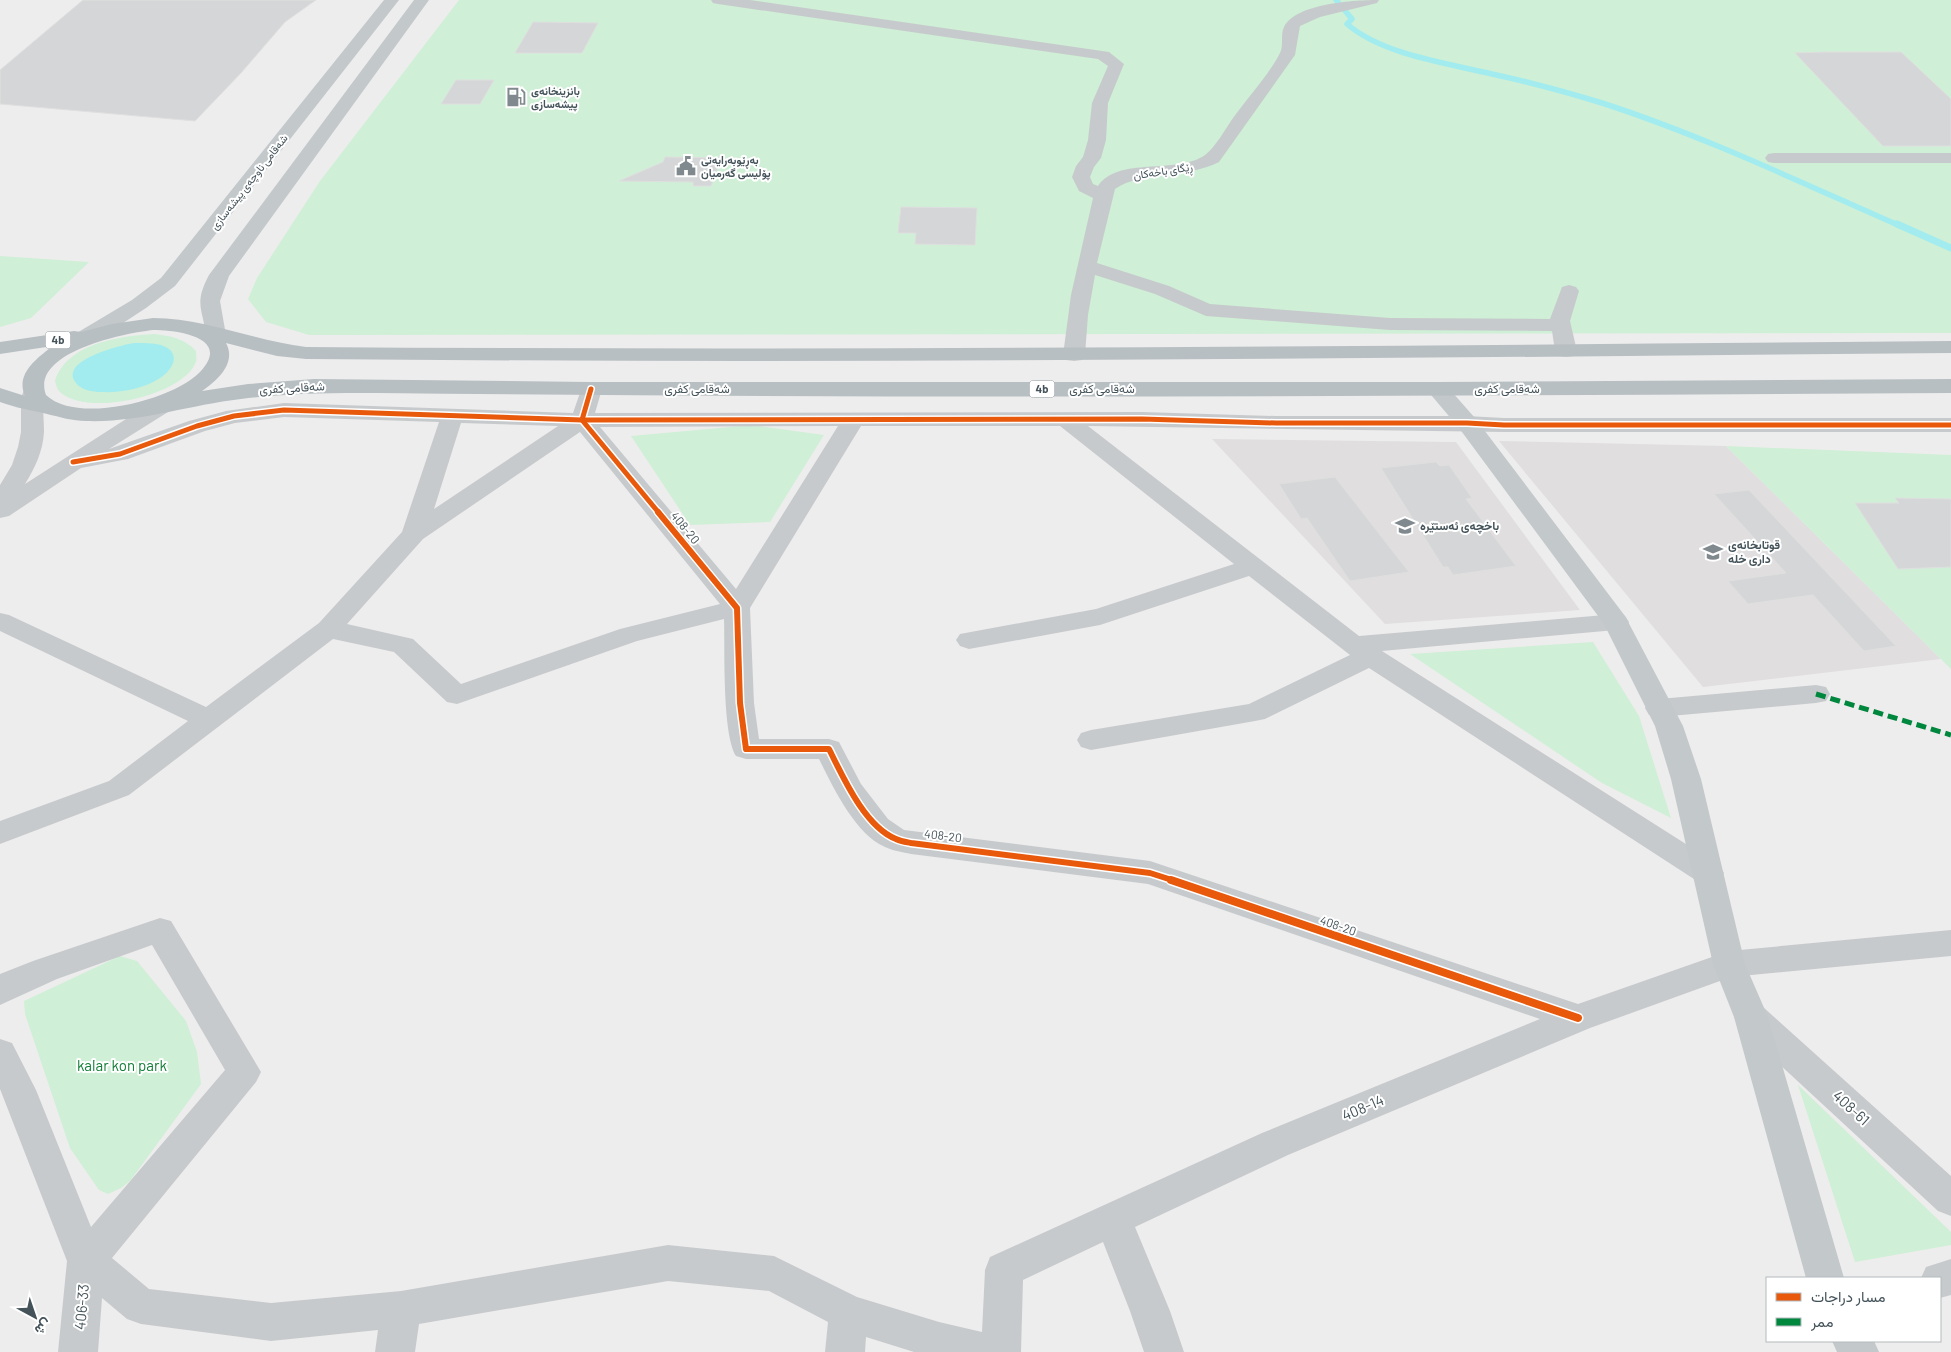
<svg xmlns="http://www.w3.org/2000/svg" width="1951" height="1352" font-family="Barlow,Vazirmatn,sans-serif">
	<rect width="100%" height="100%" fill="#eeeded"/>
	<g fill="#e0dedf">
		<path d="M1212,439L1456,442L1580,610L1385,624Z"/>
		<path d="M1499,441L1726,446L1941,659L1703,687Z"/>
	</g>
	<g fill="#cfefd6">
		<path d="M459,0H1951V333L309,335L266,322L248,299L257,278L320,181Z"/>
		<path d="M0,256L89,262L31,318L0,327Z"/>
		<path d="M154,334C171,336 184,338 196,351C196,354 197,359 196,362C183,396 85,418 59,391C57,389 56,384 55,381C67,343 120,336 154,334Z"/>
		<path d="M752,425L824,435L770,522L690,525L631,436Z"/>
		<path d="M1726,446L1951,455V669L1941,659Z"/>
		<path d="M1593,642L1639,716L1671,818L1602,783L1410,654Z"/>
		<path d="M120,956L137,961L186,1021L197,1052L201,1084L130,1181L121,1188L108,1194L99,1190L70,1148L25,1014L24,1001Z"/>
		<path d="M1798,1085L1951,1232V1245L1855,1262Z"/>
	</g>
	<path fill="#a2ecef" d="M134,343C143,343 153,343 161,345C182,352 174,369 160,378C143,389 121,393 101,392C93,392 81,390 76,383C58,360 122,345 134,343Z"/>
	<g fill="none" stroke-linecap="round" stroke-linejoin="round">
		<path stroke="#a2ecef" stroke-width="5.5" d="M1336,0L1352,19L1347,24C1383,55 1447,63 1492,74C1529,82 1566,92 1602,103C1704,136 1802,183 1900,226"/>
		<path stroke="#a2ecef" stroke-width="7" d="M1897,224L1951,248"/>
	</g>
	<g fill="#d5d6d7" stroke="#dfdfe0">
		<path d="M83,0H316L285,22L241,73L195,121L0,104V70Z"/>
		<path d="M533,22L598,23L582,53H515Z"/>
		<path d="M1825,52H1901L1951,99V146H1883L1795,53Z"/>
		<path d="M456,80H494L480,104H441Z"/>
		<path d="M665,157L722,158L711,186H693V182L619,181L663,162Z"/>
		<path d="M901,207L977,208L975,245L915,244L916,233H898Z"/>
		<path d="M1436,462L1440,466L1449,465L1472,498L1466,499L1516,566L1453,575L1448,567H1443L1381,468Z"/>
		<path d="M1335,477L1409,572L1350,581L1307,518L1301,519L1279,484Z"/>
		<path d="M1749,490L1896,646L1864,651L1813,595L1748,604L1728,581L1786,573L1714,494Z"/>
		<path d="M1895,498L1951,499V567L1898,569L1855,503H1899Z"/>
	</g>
	<g fill="none" stroke-linecap="round" stroke-linejoin="round">
		<g fill="#c7cacc" fill-rule="evenodd">
			<path d="M711,0H750L1109,52L1124,64L1108,103L1106,140L1101,158L1094,167L1090,177L1093,184L1098,186C1118,156 1177,175 1205,155C1215,148 1226,128 1233,118C1246,100 1270,73 1280,53C1284,45 1280,35 1284,27C1296,3 1356,0 1379,0L1377,3L1320,17L1300,26L1295,55L1219,162C1185,179 1143,170 1115,189L1097,263L1169,286L1210,304L1390,318L1550,319L1562,287L1569,285L1576,287L1579,291L1570,321L1577,351L1574,356L1566,357L1558,356L1555,351L1552,331L1390,330L1206,316L1155,294L1095,275L1088,315L1085,355L1082,360L1074,361L1066,360L1063,355L1071,295L1093,198L1079,191L1072,177L1076,166L1083,157L1088,140L1092,103L1108,66L1098,59L718,4L713,3Z"/>
			<path d="M1774,153H1951V163H1774L1768,162L1765,158L1768,154Z"/>
			<path d="M591,382L599,384L602,389L595,413L1142,412L1276,416H1467L1504,418H1951V432H1504L1088,426L1359,636L1616,614L1625,616L1629,622L1625,628L1616,630L1382,651L1719,865L1724,873L1719,881L1708,885L1697,881L1369,668L1265,719L1255,721L1091,750L1081,747L1077,740L1081,733L1091,730L1249,704L1350,655L1249,576L1100,625L969,649L960,646L956,640L960,634L1096,609L1234,564L1060,426H861L750,608L754,703L759,739H829L839,742L861,784L888,819L904,830L1150,861L1578,1004L1729,951L1951,930V956L1731,977L1590,1028L1288,1155L1135,1227L1170,1311L1184,1352H1144L1130,1311L1103,1242L1023,1280L1021,1352H914L866,1337L865,1352H825L828,1322L769,1291L668,1281L419,1324L415,1352H375L378,1330L271,1341L141,1324L127,1319L102,1298L98,1352H58L67,1261L0,1089V1039L12,1043L36,1090L91,1227L225,1070L152,945L57,979L0,1005V974L33,961L160,918L171,921L261,1072L256,1082L112,1258L149,1289L271,1303L401,1291L668,1245L774,1256L857,1297L939,1322L982,1332L985,1270L990,1257L1262,1133L1540,1019L1148,884L911,854C903,852 893,851 885,847C855,834 833,787 819,759H746L736,756C722,733 725,650 724,619L637,641L457,704L447,702L394,652L333,639L129,795L0,844V821L109,781L188,721L0,631V613L9,615L206,707L319,623L402,532L439,422L284,417L235,423L205,431L128,459L81,468L9,516L0,518V485L12,465L18,447L21,432V398L25,387L33,385L41,387L44,392C42,405 44,418 44,432C43,451 35,468 25,484L168,392L176,390L184,392L187,397L184,402L109,449L189,421L226,411L284,403L573,413L583,384ZM461,423L558,426L434,509ZM838,426L736,589L600,427ZM580,432L720,604L620,629L461,684L413,639L347,624L423,539Z"/>
			<path d="M1816,685L1826,687L1830,694L1826,701L1816,703L1659,717L1649,715L1645,708L1649,701L1659,699Z"/>
			<path d="M1751,1003L1763,1007L1951,1176V1216L1938,1211L1739,1027L1734,1017L1739,1007Z"/>
			<path d="M1951,1259V1295L1940,1298V1278H1921L1926,1267Z"/>
		</g>
		<g fill="#c3c8cb" fill-rule="evenodd">
			<path d="M384,0H399L175,286L146,308L91,344L83,345L75,344L72,339L75,334L132,300L161,278Z"/>
			<path d="M414,0H429L229,276L220,301L227,341L224,346L216,347L208,346L205,341C207,312 191,308 209,275Z"/>
			<path d="M1437,382L1445,384L1475,418L1625,616L1683,726L1701,779L1745,964L1768,1017L1844,1278H1806L1734,1017L1713,964L1671,779L1655,726L1604,624L1459,428L1426,389L1429,384Z"/>
			<path d="M1832,1341H1874L1879,1352H1837Z"/>
		</g>
		<path fill="#b8bfc2" fill-rule="evenodd" d="M153,318C205,318 254,341 306,347C854,351 1403,346 1951,341V353C1403,358 854,364 306,359L277,356L226,343C237,363 217,381 202,391L248,384L314,379L591,382H1437L1951,379V393C1427,396 903,399 378,393C332,393 287,393 241,399C189,405 138,423 86,421C72,421 60,417 47,414C31,410 16,408 0,402V388L25,396C15,374 37,358 53,346L0,354V342L74,331L81,332L112,324ZM153,330C176,330 233,337 200,372C173,400 77,425 46,395C30,352 125,333 153,330Z"/>
		<path stroke="#00873e" stroke-width="5" stroke-dasharray="10 5" stroke-linecap="butt" d="M1816,694L1951,735"/>
		<defs>
			<g id="cycleway-far2">
				<path d="M591,389L582,420L659,513"/>
				<path d="M73,462L120,454L197,426L234,416L284,410L582,420L1142,419L1276,423H1467L1504,425H1951"/>
			</g>
			<path id="cycleway-far1" d="M658,512L737,608L740,703L746,749H829C843,777 865,827 896,839C900,841 906,842 911,843L1150,873L1175,881"/>
			<path id="cycleway" d="M1171,880L1578,1018"/>
		</defs>
		<use href="#cycleway-far2" stroke="#fff" stroke-width="8"/>
		<use href="#cycleway-far1" stroke="#fff" stroke-width="9"/>
		<use href="#cycleway" stroke="#fff" stroke-width="11"/>
		<use href="#cycleway-far2" stroke="#e8590c" stroke-width="5"/>
		<use href="#cycleway-far1" stroke="#e8590c" stroke-width="6"/>
		<use href="#cycleway" stroke="#e8590c" stroke-width="8"/>
	</g>
	<defs>
		<symbol id="fuel-bare" viewBox="-9 -9 18 18"><path d="M-5.5-6h7V0h2V4h1.3V-2.5L3-4.5l.8-.8L6-3V5H2.5V1h-1V6h-7ZM-4.2-4.7v3.2H.2V-4.7Z" fill="#80898d" stroke="#fff" stroke-width="2.5" paint-order="stroke"/></symbol>
		<symbol id="civic-bare" viewBox="-9 -9 18 18"><path d="M-.6-6.5H3V-4.5H.6V-3L4-1V1h2V6H-6V1h2V-1L-.6-3ZM-1.2 2.5V6h2.4V2.5Z" fill="#80898d" stroke="#fff" stroke-width="2.5" paint-order="stroke"/></symbol>
		<symbol id="school-bare" viewBox="-9 -9 18 18"><path d="M0-5L7-2L0 1L-7-2ZM-4 1L0 2.5L4 1V4Q0 6-4 4Z" fill="#80898d" stroke="#fff" stroke-width="2.5" paint-order="stroke"/></symbol>
	</defs>
	<g fill-rule="evenodd">
		<use href="#fuel-bare" x="502" y="83" width="28" height="28"/>
		<use href="#civic-bare" x="672" y="152" width="28" height="28"/>
		<use href="#school-bare" x="1391" y="512" width="28" height="28"/>
		<use href="#school-bare" x="1699" y="538" width="28" height="28"/>
	</g>
	<g text-anchor="middle" stroke-width="4" stroke-linejoin="round" paint-order="stroke">
		<g font-size="11" font-weight="bold" fill="#44535a" stroke="#fff" text-anchor="start">
			<text x="531" y="95">بانزینخانەی<tspan x="531" dy="13">پیشەسازی</tspan></text>
			<text x="701" y="164">بەڕێوبەرایەتی<tspan x="701" dy="13">پۆلیسی گەرمیان</tspan></text>
		</g>
		<g font-size="11" fill="#44535a" stroke="#fff">
			<text transform="translate(1163 171) rotate(-9)" y="4">ڕێگای باخەکان</text>
			<text transform="translate(249 182) rotate(-52)" y="4">شەقامی ناوچەی پیشەسازی</text>
		</g>
		<g fill="#fff" stroke="#7c878c" stroke-width="1">
			<rect x="45.5" y="331.5" width="25" height="17" rx="4"/>
			<rect x="1029.5" y="380.5" width="25" height="17" rx="4"/>
		</g>
		<g font-size="11" font-weight="bold" fill="#44535a">
			<text x="58" y="344">4b</text>
			<text x="1042" y="393">4b</text>
		</g>
		<g font-size="12" fill="#44535a" stroke="#fff">
			<text transform="translate(292 388) rotate(-3)" y="4">شەقامی کفری</text>
			<text x="697" y="393">شەقامی کفری</text>
			<text x="1102" y="393">شەقامی کفری</text>
			<text x="1507" y="393">شەقامی کفری</text>
			<text transform="translate(685 528) rotate(51)" y="4">408-20</text>
			<text transform="translate(943 836) rotate(7)" y="4">408-20</text>
			<text transform="translate(1338 926) rotate(19)" y="4">408-20</text>
		</g>
		<g font-size="12" font-weight="bold" fill="#44535a" stroke="#fff" text-anchor="start">
			<text x="1420" y="530">باخچەی ئەستێرە</text>
			<text x="1728" y="549">قوتابخانەی<tspan x="1728" dy="14">داری خلە</tspan></text>
		</g>
		<g font-size="15" fill="#117e36" stroke="#fff">
			<text x="122" y="1071">kalar kon park</text>
		</g>
		<g font-size="15" fill="#44535a" stroke="#fff">
			<text transform="translate(1363 1108) rotate(-23)" y="5">408-14</text>
			<text transform="translate(1851 1108) rotate(42)" y="5">408-61</text>
			<text transform="translate(82 1307) rotate(-85)" y="5">406-33</text>
		</g>
	</g>
	<rect x="1766" y="1277" width="175" height="65" fill="#ffffff" stroke="#b4babd"/>
	<rect x="1776" y="1293" width="25" height="8" fill="#e8590c" stroke="#b4babd"/>
	<text x="1811" y="1302" font-size="15" fill="#44535a">مسار دراجات</text>
	<rect x="1776" y="1318" width="25" height="8" fill="#00873e" stroke="#b4babd"/>
	<text x="1811" y="1327" font-size="15" fill="#44535a">ممر</text>
	<g transform="translate(35 1317) rotate(140)" stroke="#ffffff" stroke-width="4" paint-order="stroke">
	<path d="M0-4L9 19L0 12L-9 19Z" fill="#44535a"/>
	<text y="-8" font-size="14" font-weight="bold" text-anchor="middle" fill="#44535a">ش</text>
	</g>
</svg>
